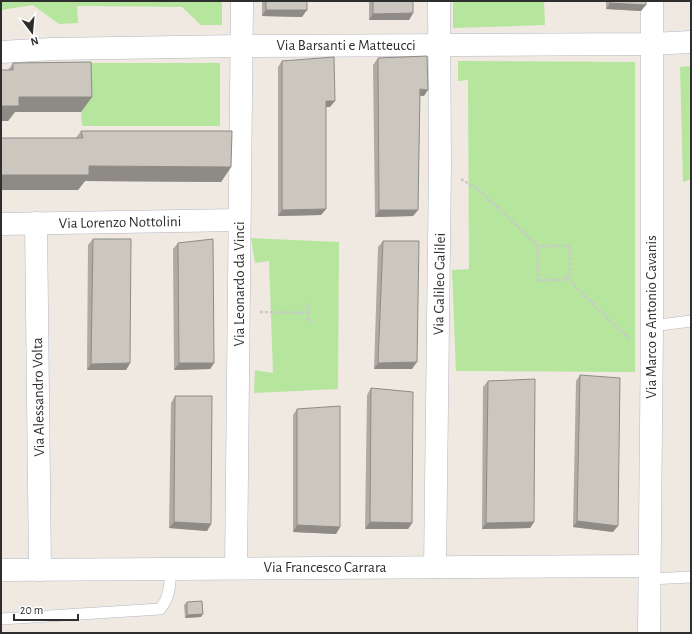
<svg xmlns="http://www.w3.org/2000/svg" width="692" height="634" font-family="'Alegreya Sans',sans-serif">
	<rect width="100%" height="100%" fill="#efe9e1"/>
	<g fill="#b6e59e">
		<path d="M1,1H222V25H201L182,7L77,6L78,23L59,24L33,5L1,10Z"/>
		<path d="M453,1H544L545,25L453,28Z"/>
		<path d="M458,61L635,62V372L456,371L452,270L469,269L468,80L458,81Z"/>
		<path d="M78,63H220V126H82Z"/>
		<path d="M691,66V179L683,182L680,67Z"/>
		<path d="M251,238L339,242L338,389L254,393L255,370L273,373L269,261L255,263Z"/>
	</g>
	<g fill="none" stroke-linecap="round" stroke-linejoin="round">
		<defs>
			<g id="service">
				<path d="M652,326L691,321"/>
				<path d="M649,579L691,577"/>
				<path d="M1,619L160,609C170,598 170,583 171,569"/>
			</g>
			<g id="minor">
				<path d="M1,52L52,49L240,46L651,44L691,42"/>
				<path d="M36,223L40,570"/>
				<path d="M1,224L239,220"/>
				<path d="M435,567L440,166L439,1"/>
				<path d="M236,568L242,1"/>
				<path d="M1,570L649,566"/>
				<path d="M649,633L652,326V1"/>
			</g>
		</defs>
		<use href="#service" stroke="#b4b7c1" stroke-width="12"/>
		<use href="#minor" stroke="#b4b7c1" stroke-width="23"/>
		<g stroke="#c9c9c9" stroke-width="2.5" stroke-dasharray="3 2" stroke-linecap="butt">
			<path d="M461,179L479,190L538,246V280H564L570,275V246H538"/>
			<path d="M567,278L629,339"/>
			<path d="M310,304L307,305L308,321H311"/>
			<path d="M260,312L307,313"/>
		</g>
		<use href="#service" stroke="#fff" stroke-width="11"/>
		<use href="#minor" stroke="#fff" stroke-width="22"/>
	</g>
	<g fill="#afaba4">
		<path d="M262,1H307L302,17L262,16Z"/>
		<path d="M369,1H413V13L409,20H369Z"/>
		<path d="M606,1H646L641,11L606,9Z"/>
		<path d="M378,58L424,96H420L418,210L413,216L375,217L373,65Z"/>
		<path d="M282,61L330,107H326V209L321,215L278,216V67Z"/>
		<path d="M13,63L81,112H15L8,121V70Z"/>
		<path d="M81,131L231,167L221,182L85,181L78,190H1V138H76Z"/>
		<path d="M93,239L130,363L126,370H87L88,245Z"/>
		<path d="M383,241L412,369H374L378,247Z"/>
		<path d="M178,243L214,363L210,369L174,370L173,249Z"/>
		<path d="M580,375L613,532L573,527L576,381Z"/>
		<path d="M488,381L534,522L530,528L482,529L483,387Z"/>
		<path d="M371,388L412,523L408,529H365L367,395Z"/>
		<path d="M175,396L211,524L207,531L169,528L171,403Z"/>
		<path d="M297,409L340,527L336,534L293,532V415Z"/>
		<path d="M187,602L201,617L185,618L184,605Z"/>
	</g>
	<g fill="#8e8b86">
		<path d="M610,3L646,5L641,11L606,9Z"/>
		<path d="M266,10H307L302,17L262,16Z"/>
		<path d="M413,13L409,20H369L373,14Z"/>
		<path d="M420,89L428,90L424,96L416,95Z"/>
		<path d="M19,97H92L81,112H15L8,121H1V106Z"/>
		<path d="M326,101H335L330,107H322Z"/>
		<path d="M89,166L231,167L221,182L85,181L78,190H1V175Z"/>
		<path d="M326,209L321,215L278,216L282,210Z"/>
		<path d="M379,210H418L413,216L375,217Z"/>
		<path d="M417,362L412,369H374L378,363Z"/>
		<path d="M130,363L126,370H87L91,364Z"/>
		<path d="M179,363H214L210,369L174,370Z"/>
		<path d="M577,521L618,526L613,532L573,527Z"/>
		<path d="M174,522L211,524L207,531L169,528Z"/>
		<path d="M370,522L412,523L408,529H365Z"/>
		<path d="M534,522L530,528L482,529L486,523Z"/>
		<path d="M297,525L340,527L336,534L293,532Z"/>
		<path d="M203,614L201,617L185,618L187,615Z"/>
	</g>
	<g fill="#cbc7bf" stroke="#8e8b86">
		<rect x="266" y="1" width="41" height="9"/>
		<path d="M373,1H413V13L373,14Z"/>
		<path d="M610,1H646V5L610,3Z"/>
		<path d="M427,56L428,90L420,89L418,210H379L378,58Z"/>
		<path d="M334,57L335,101H326V209L282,210V61Z"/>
		<path d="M91,62L92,97H19V106H1V70H13V63Z"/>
		<path d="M81,131H232L231,167L89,166V175H1V138H83Z"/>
		<path d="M93,239H131L130,363L91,364Z"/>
		<path d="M213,239L214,363H179L178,243Z"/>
		<path d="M383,241H419L417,362L378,363Z"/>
		<path d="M580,375L620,378L618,526L577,521Z"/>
		<path d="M535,379L534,522L486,523L488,381Z"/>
		<path d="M371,388L413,392L412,523L370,522Z"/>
		<path d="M175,396H212L211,524L174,522Z"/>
		<path d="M340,406V527L297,525V409Z"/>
		<path d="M202,601L203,614L187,615V602Z"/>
	</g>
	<g text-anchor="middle" stroke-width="3" stroke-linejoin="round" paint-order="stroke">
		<g font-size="15" fill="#2e2e2e" stroke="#fff">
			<text x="346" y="50">Via Barsanti e Matteucci</text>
			<text transform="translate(120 222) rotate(-1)" y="5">Via Lorenzo Nottolini</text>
			<text transform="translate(239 284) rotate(-90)" y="5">Via Leonardo da Vinci</text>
			<text transform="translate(439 284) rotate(-89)" y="5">Via Galileo Galilei</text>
			<text transform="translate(651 317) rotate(-90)" y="5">Via Marco e Antonio Cavanis</text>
			<text transform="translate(38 397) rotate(-91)" y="5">Via Alessandro Volta</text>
			<text x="325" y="572">Via Francesco Carrara</text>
		</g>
	</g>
	<rect width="692" height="634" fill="none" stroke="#2e2e2e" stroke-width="4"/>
	<g transform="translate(32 32) rotate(164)" stroke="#ffffff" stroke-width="3" paint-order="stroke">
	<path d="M0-3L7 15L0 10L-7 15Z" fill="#2e2e2e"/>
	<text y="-6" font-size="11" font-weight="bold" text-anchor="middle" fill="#2e2e2e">N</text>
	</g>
	<path d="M14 614v6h64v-6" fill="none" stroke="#2e2e2e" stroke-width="2"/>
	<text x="20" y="614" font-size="12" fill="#2e2e2e" stroke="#ffffff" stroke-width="3" paint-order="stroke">20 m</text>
</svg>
